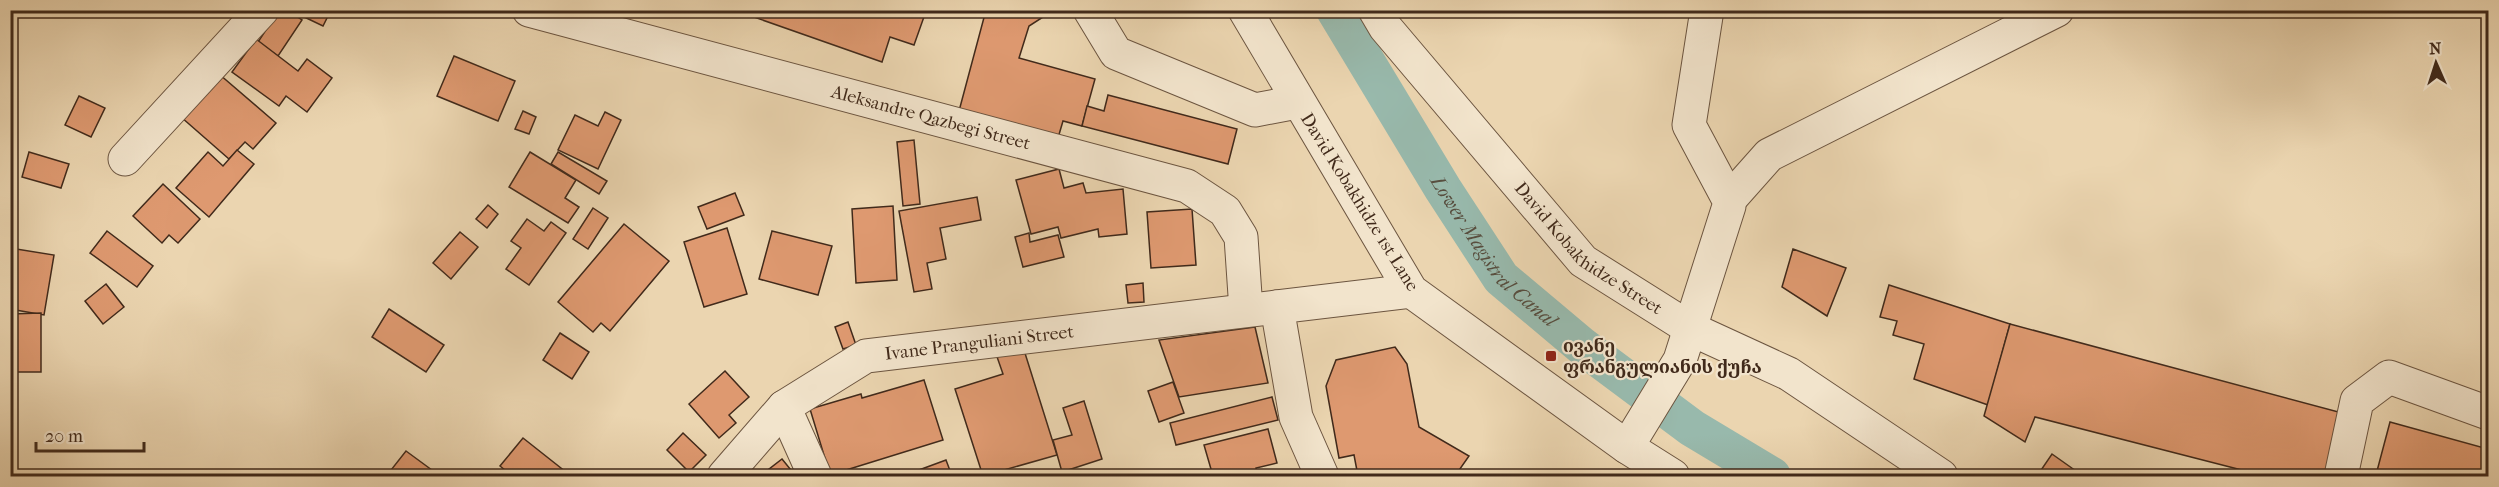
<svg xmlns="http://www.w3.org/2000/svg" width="2499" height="487" font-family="'IM FELL French Canon','Noto Serif Georgian',serif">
	<rect width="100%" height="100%" fill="#ebd5b0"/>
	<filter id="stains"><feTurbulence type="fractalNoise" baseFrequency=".00333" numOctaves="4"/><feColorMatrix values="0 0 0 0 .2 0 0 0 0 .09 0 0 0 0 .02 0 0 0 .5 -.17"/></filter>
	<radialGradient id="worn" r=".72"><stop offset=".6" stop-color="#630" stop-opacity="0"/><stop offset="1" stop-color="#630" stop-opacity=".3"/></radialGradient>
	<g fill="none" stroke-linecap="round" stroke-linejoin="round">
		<path stroke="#98b9ac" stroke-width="38" id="s1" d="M1335,10L1443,189L1501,278L1582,346L1692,428L1772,476"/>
	</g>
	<g fill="#de9970" stroke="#412a1b" stroke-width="1.5">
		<path d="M279,10H287L302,20L278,56L258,42Z"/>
		<path d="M299,10H331L323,26L298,14Z"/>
		<path d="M734,10H916L925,14L914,45L890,37L882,62Z"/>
		<path d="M986,10H1054L1029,26L1019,58L1095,79L1082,126L1063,121L1058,138L959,111Z"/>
		<path d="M256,39L298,71L307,59L332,78L307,112L286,96L279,106L232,72Z"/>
		<path d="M454,56L515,81L498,121L437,96Z"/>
		<path d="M219,74L276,123L253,149L245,142L229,159L181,117Z"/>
		<path d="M1108,95L1237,129L1228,164L1082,126L1087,106L1104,111Z"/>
		<path d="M79,96L105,108L91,137L65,125Z"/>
		<path d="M523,111L536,117L529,134L515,129Z"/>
		<path d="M605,112L621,120L598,169L558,150L575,115L598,126Z"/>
		<path d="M914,140L920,204L903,206L897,142Z"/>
		<path d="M237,150L254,164L209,217L176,188L208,152L223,166Z"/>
		<path d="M29,152L69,164L61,188L22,177Z"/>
		<path d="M530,152L576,180L565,198L579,207L568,223L509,187Z"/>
		<path d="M558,152L607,181L599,194L551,164Z"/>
		<path d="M1059,169L1064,188L1083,183L1086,193L1123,189L1127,234L1099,237L1098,229L1061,238L1058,227L1031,234L1016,180Z"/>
		<path d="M163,184L200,219L178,243L169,235L162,243L133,216Z"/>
		<path d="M735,193L744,215L707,229L698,207Z"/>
		<path d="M977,197L981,220L940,228L946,259L927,263L932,289L914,292L899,211Z"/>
		<path d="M488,205L498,214L487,228L476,219Z"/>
		<path d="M893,206L897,280L856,283L852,209Z"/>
		<path d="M593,208L608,218L588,249L573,239Z"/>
		<path d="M1192,209L1196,265L1151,268L1147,212Z"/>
		<path d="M527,219L544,231L551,222L566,233L529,285L506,269L521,248L511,241Z"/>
		<path d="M624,224L669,261L610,331L601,323L593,332L558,302Z"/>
		<path d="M727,228L747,294L704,307L684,242Z"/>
		<path d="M107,231L153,266L137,287L90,253Z"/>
		<path d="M772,231L832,246L818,295L759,279Z"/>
		<path d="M460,232L478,247L451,279L433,263Z"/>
		<path d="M1029,233L1030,242L1058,235L1064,257L1023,267L1015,237Z"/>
		<path d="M10,248L54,255L44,315L10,309Z"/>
		<path d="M1793,249L1846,268L1827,316L1782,287Z"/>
		<path d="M1143,283L1144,302L1128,303L1126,285Z"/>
		<path d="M106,284L124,307L103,324L85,301Z"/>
		<path d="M1889,285L2010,324L1988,405L1914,379L1924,344L1893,335L1897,321L1880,317Z"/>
		<path d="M389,309L444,345L426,372L372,337Z"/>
		<path d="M41,313V372H10V314Z"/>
		<path d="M848,322L856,345L843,349L835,327Z"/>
		<path d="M2010,324L2346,414L2328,476H2265L2035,417L2025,442L1984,416Z"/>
		<path d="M1255,327L1268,383L1179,397L1159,340Z"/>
		<path d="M560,333L589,352L572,379L543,360Z"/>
		<path d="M1395,347L1407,364L1419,427L1469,456L1455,476H1358L1354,455L1339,458L1326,386L1336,360Z"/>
		<path d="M1024,350L1057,455L983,476L955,389L1003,374L995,351Z"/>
		<path d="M725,371L749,397L729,415L736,423L719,438L689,404Z"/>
		<path d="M924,380L943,440L830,475L810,409L861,394L862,398Z"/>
		<path d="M1173,382L1184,413L1159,422L1148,391Z"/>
		<path d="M1272,397L1278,420L1176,445L1170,423Z"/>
		<path d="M1084,401L1102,459L1062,472L1053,440L1072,435L1063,408Z"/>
		<path d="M2390,422L2488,449V476H2397L2377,471Z"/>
		<path d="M1268,429L1277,463L1256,468L1258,476H1213L1204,445Z"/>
		<path d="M683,433L706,455L689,472L667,450Z"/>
		<path d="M523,438L571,476H512L500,466Z"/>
		<path d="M406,451L440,476H399L391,470Z"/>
		<path d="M2052,454L2083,476H2037Z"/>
		<path d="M782,459L795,475L760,476Z"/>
		<path d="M946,460L952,476H922L919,470Z"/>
	</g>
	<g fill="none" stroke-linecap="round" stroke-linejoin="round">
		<defs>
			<g id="minor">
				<path id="s2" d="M529,10L1187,186L1225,211L1241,237L1246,310"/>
				<path d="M1090,10L1116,53L1255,110L1297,102"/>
				<path d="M1245,10L1411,291L1627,447L1673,476"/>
				<path id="s3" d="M1375,10L1385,27L1583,261L1691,329L1789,374L1941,476"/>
				<path d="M125,159L262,10"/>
				<path d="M1729,200L1769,155L2057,10"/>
				<path d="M784,407L815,476"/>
				<path d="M1627,447L1680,360L1729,206V200L1689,125L1707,10"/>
				<path id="s4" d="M724,476L784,407L866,356L1277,307"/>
				<path d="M1322,476L1296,417L1277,307L1411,291"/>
				<path d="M2341,476L2357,401L2389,377L2488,413"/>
			</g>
		</defs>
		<use href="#minor" stroke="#6c5540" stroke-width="35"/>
		<use href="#minor" stroke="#f2e4cc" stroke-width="33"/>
	</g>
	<rect fill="#8f2418" stroke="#f2e4cc" stroke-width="2" x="1545" y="350" width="12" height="12" rx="3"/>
	<g text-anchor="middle" stroke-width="4.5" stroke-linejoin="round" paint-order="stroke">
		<g font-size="18" fill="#412a1b" stroke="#f2e4cc">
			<text dy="6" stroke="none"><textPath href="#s2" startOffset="416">Aleksandre Qazbegi Street</textPath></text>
			<text transform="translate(1360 202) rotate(58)" y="6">David Kobakhidze 1st Lane</text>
			<text dy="6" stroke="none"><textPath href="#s3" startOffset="322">David Kobakhidze Street</textPath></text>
			<text dy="6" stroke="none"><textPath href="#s4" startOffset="302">Ivane Pranguliani Street</textPath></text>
		</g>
		<g font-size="18" font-weight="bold" fill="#412a1b" stroke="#f2e4cc" text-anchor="start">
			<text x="1563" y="352">ივანე<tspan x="1563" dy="21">ფრანგულიანის ქუჩა</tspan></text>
		</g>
		<g font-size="20" font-style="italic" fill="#574e3f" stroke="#f2e4cc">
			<text dy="7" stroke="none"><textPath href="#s1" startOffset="290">Lower Magistral Canal</textPath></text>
		</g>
	</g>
	<rect width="2499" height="487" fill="none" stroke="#ebd5b0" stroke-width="36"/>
	<rect x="12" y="12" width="2475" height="463" fill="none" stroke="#412a1b" stroke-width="3"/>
	<rect x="18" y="18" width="2463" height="451" fill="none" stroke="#412a1b" stroke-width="1.5"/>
	<g transform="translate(2436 63) rotate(357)" stroke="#f2e4cc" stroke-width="4.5" paint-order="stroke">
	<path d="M0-4.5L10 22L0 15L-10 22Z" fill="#412a1b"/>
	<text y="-9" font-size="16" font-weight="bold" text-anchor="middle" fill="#412a1b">N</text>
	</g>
	<path d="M36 442v9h108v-9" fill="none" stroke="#412a1b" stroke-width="3"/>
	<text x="45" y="442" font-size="18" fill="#412a1b" stroke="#f2e4cc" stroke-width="4.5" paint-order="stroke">20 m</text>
	<rect width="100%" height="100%" filter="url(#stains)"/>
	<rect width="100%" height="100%" fill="url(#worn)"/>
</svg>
